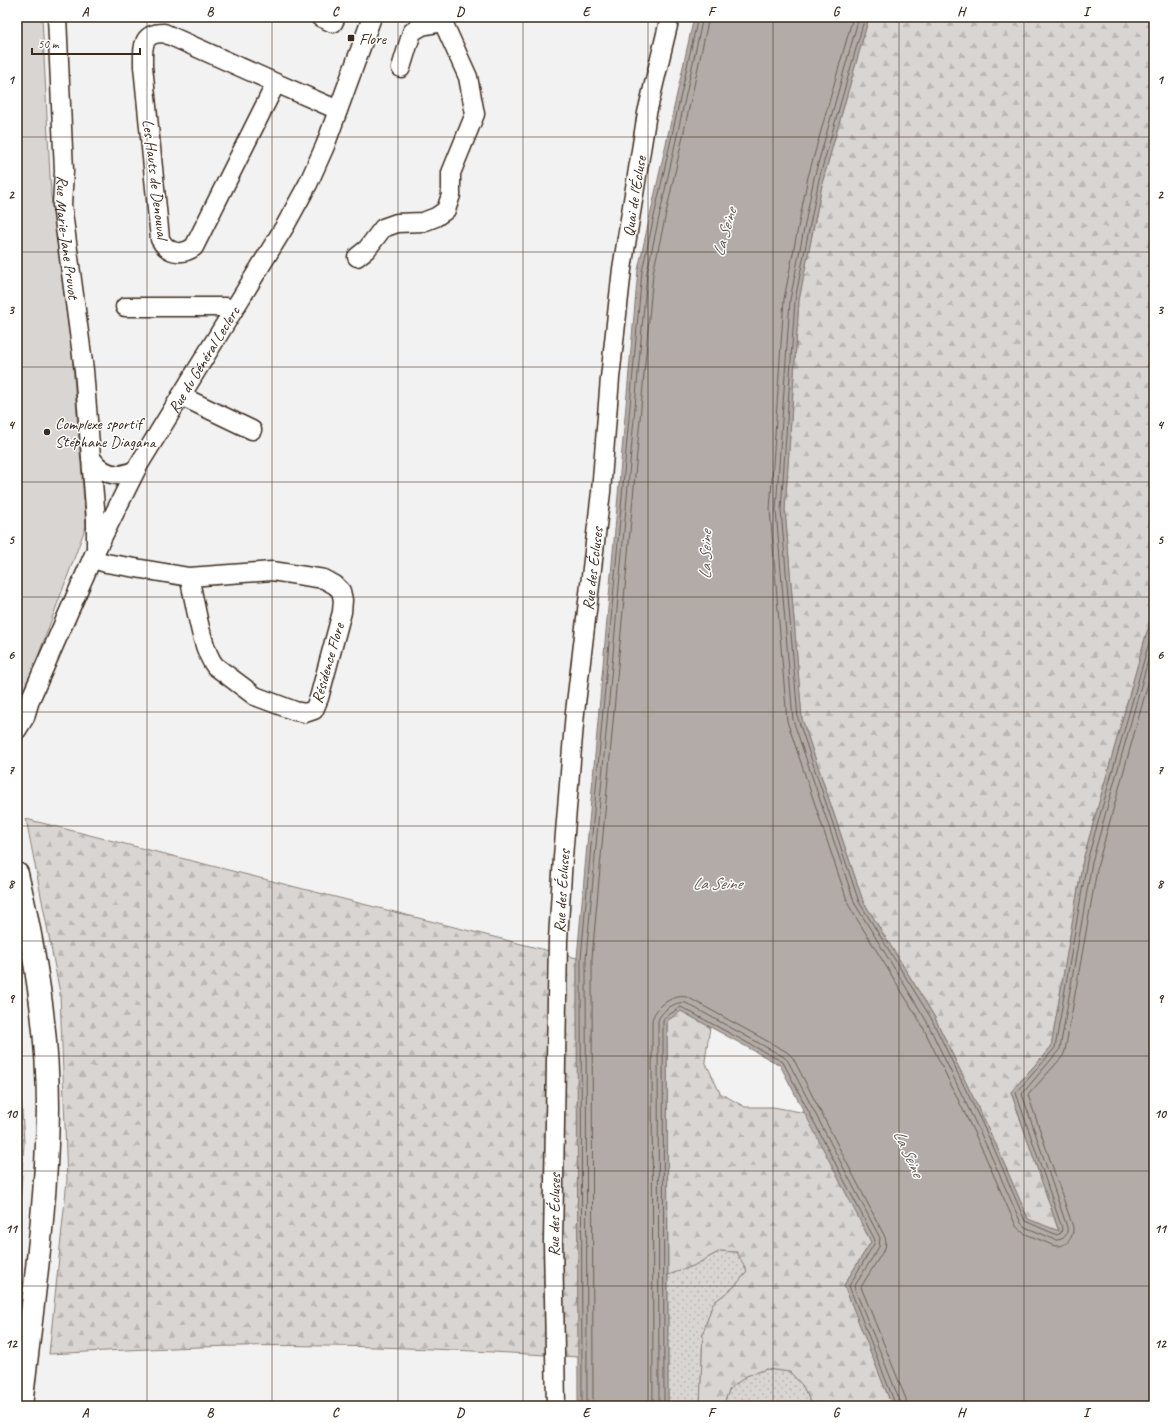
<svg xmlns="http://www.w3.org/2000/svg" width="1171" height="1423" font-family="Caveat,sans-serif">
	<defs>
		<pattern id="grass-dots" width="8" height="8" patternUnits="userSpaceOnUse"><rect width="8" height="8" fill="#d8d5d2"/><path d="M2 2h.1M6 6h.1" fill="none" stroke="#bab7b4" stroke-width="1.8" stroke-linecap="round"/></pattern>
		<pattern id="forest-firs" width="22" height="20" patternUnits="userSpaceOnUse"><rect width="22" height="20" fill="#d8d5d2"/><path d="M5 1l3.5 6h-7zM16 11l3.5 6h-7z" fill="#bab7b4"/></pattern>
	</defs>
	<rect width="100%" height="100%" fill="#f3f2f2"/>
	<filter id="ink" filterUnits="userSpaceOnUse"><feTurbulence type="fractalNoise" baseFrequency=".025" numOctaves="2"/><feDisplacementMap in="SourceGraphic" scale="8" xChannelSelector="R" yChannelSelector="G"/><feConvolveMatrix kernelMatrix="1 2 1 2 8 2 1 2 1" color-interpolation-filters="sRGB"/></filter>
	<g filter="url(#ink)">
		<g fill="url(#grass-dots)" stroke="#8a8078">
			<path d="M17,1030L24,1143L17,1254Z"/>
			<path d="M720,1251L737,1252L747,1272L734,1287L713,1303L703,1333L700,1406H668V1275L693,1266Z"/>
			<path d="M767,1369L790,1372L802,1385L813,1406H723L729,1390L746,1376Z"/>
		</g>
		<g fill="url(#forest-firs)" stroke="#8a8078">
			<path d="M869,17H1154V613L1146,635L1083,860L1051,1047L1011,1092L1059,1232L1028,1219L996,1145L934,1016L863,901L802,719L785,510L799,300L823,180Z"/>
			<path d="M26,819L577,958L579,1357C495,1352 411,1347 327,1346C234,1344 142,1349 49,1354L67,1180L60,993Z"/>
			<path d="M681,1011L710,1027L705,1061L720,1093L745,1107H773L806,1113L871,1242L844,1285L892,1406H813L802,1385L790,1372L767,1369L746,1376L729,1390L723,1406H700L703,1333L713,1303L734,1287L747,1272L737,1252L720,1251L693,1266L668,1275L667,1021Z"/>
		</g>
		<path fill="#d8d5d2" stroke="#8a8078" d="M17,17H42L51,196L72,353L86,526L26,689L17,701Z"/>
		<path fill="#b2aba7" stroke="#827770" d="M694,17H869L823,180L799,300L785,510L802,719L863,901L934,1016L996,1145L1028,1219L1059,1231L1011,1092L1051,1047L1083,860L1146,635L1154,613V1406H892L844,1285L871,1242L780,1065L681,1011L667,1021L668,1406H578L577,958L638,270Z"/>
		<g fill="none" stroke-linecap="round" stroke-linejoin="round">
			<g stroke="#6b5e55" stroke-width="1">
				<path d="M853,17L808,177L784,299L770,510L787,721L849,906L921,1023L983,1151L1016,1226C1021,1233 1030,1236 1038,1239C1044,1241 1050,1245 1056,1246C1067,1247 1074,1237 1073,1227L1028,1095L1063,1056L1065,1051L1098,864L1154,662"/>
				<path d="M859,17L814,178L790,300L776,510L793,720L855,904L926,1020L988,1149L1021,1223L1025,1227L1056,1240C1064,1240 1068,1235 1067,1227L1022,1094L1060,1049L1092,862L1154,639"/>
				<path d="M865,17L819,179L795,300L781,510L798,719L859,902L931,1018L993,1146L1025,1221L1057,1235L1061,1233L1062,1228L1016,1093L1055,1048L1087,861L1154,625"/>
				<path d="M582,1406L581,958L642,271L698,17"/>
				<path d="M587,1406L586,958L647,272L703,17"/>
				<path d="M593,1406L592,958L653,273L709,17"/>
				<path d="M653,1406L652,1021C654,1007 675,992 689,998L787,1052L793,1058L885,1237L886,1242L885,1248L861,1287L906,1399L907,1406"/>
				<path d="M659,1406L658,1021C660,1012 676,1000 686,1003L784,1057L788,1061L880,1238L879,1247L854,1287L900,1401L901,1406"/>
				<path d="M664,1406L663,1022L664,1018L681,1007L783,1062L875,1240L874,1244L849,1286L896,1406"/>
			</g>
			<defs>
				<g id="minor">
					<path id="s1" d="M57,17L64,171L62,205L84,370L96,520V546"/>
					<path d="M320,17L333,23L336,17"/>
					<path d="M401,68L412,32L422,26L443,22L446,17"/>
					<path d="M276,83L194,247C181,256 167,253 160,239L143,66C143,47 141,33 164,33L276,83L338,110"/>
					<path d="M357,257L367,249L383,228L397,223L423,222L436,217L446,210L451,195V173L475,114L468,77L443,22"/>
					<path d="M125,307H226L233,311"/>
					<path d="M181,396L252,430"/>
					<path d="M91,458C102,474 117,480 135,470"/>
					<path d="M93,559L106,563L189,577L272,571L324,579L335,585L341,591L343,600L342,612L319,698L314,710L305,713L295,711L255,696L215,666C201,649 195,600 189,577"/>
					<path id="s2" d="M17,730L25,717L30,700L95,552L138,466L285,226L308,184L325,146L372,17"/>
					<path id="s3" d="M556,1406L553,1242L558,940L563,857L575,712L601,492L610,378L622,269L647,113L670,17"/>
				</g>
				<path id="major" d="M17,874C35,950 48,1029 48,1108C47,1208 32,1307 21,1406"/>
			</defs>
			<use href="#minor" stroke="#3b2a1e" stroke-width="21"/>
			<use href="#major" stroke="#3b2a1e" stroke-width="25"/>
			<use href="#minor" stroke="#fff" stroke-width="18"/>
			<use href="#major" stroke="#fff" stroke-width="22"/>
		</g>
	</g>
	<path fill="none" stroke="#3b2a1e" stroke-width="1" stroke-opacity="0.55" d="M147,17V1406M272,17V1406M398,17V1406M523,17V1406M648,17V1406M773,17V1406M899,17V1406M1024,17V1406M17,137H1154M17,252H1154M17,367H1154M17,482H1154M17,597H1154M17,712H1154M17,826H1154M17,941H1154M17,1056H1154M17,1171H1154M17,1286H1154"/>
	<g fill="#3b2a1e" stroke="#fff" stroke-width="1.5">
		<rect x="347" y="34" width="8" height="8" rx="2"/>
		<circle cx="47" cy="432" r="4"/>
	</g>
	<g text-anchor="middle" stroke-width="3" stroke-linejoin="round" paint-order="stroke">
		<g font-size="16" fill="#3b2a1e" stroke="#fff" text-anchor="start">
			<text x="359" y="44">Flore</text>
			<text x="55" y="429">Complexe sportif<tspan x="55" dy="18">Stéphane Diagana</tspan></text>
		</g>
		<g font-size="16" fill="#3b2a1e" stroke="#fff">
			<text transform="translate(156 179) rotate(83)" y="6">Les Hauts de Denouval</text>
			<text dy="6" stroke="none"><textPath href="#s3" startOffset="1214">Quai de l'Écluse</textPath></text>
			<text dy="6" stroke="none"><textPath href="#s1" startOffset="221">Rue Marie-Jane Pruvot</textPath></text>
			<text dy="6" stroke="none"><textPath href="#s2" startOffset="416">Rue du Général Leclerc</textPath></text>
			<text dy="6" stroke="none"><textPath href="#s3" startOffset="839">Rue des Écluses</textPath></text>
			<text transform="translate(327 663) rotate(-74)" y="6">Résidence Flore</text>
			<text dy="6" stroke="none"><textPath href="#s3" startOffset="515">Rue des Écluses</textPath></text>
			<text dy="6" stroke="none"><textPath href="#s3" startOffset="191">Rue des Écluses</textPath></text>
		</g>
		<g font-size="17" font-style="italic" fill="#65574e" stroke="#fff">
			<text transform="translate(724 232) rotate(-74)" y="6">La Seine</text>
			<text transform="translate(705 555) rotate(-89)" y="6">La Seine</text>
			<text x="717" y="889">La Seine</text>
			<text transform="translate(909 1153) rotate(65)" y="6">La Seine</text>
		</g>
	</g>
	<rect width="1171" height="1423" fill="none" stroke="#fff" stroke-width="44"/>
	<path d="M32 48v6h108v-6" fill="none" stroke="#3b2a1e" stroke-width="2"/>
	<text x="38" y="48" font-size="12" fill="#3b2a1e" stroke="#ffffff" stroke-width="3" paint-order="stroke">50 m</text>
	<rect x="22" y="22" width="1127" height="1379" fill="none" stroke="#3b2a1e" stroke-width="1.5"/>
	<g font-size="13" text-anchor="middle" font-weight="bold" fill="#3b2a1e">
		<text x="85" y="16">A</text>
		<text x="210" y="16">B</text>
		<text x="335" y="16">C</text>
		<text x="460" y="16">D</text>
		<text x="586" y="16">E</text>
		<text x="711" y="16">F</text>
		<text x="836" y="16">G</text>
		<text x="961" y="16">H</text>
		<text x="1086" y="16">I</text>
		<text x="11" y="84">1</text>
		<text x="1160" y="84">1</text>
		<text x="11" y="199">2</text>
		<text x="1160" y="199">2</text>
		<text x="11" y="314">3</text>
		<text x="1160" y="314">3</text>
		<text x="11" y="429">4</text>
		<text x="1160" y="429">4</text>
		<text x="11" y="544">5</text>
		<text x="1160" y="544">5</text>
		<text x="11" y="659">6</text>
		<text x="1160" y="659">6</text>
		<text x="11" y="774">7</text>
		<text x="1160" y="774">7</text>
		<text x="11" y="888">8</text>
		<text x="1160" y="888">8</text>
		<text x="11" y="1003">9</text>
		<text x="1160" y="1003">9</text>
		<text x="11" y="1118">10</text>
		<text x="1160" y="1118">10</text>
		<text x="11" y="1233">11</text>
		<text x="1160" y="1233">11</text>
		<text x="11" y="1348">12</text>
		<text x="1160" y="1348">12</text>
		<text x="85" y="1417">A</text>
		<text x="210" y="1417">B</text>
		<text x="335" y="1417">C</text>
		<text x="460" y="1417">D</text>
		<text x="586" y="1417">E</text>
		<text x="711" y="1417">F</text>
		<text x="836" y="1417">G</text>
		<text x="961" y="1417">H</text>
		<text x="1086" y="1417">I</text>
	</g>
</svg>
